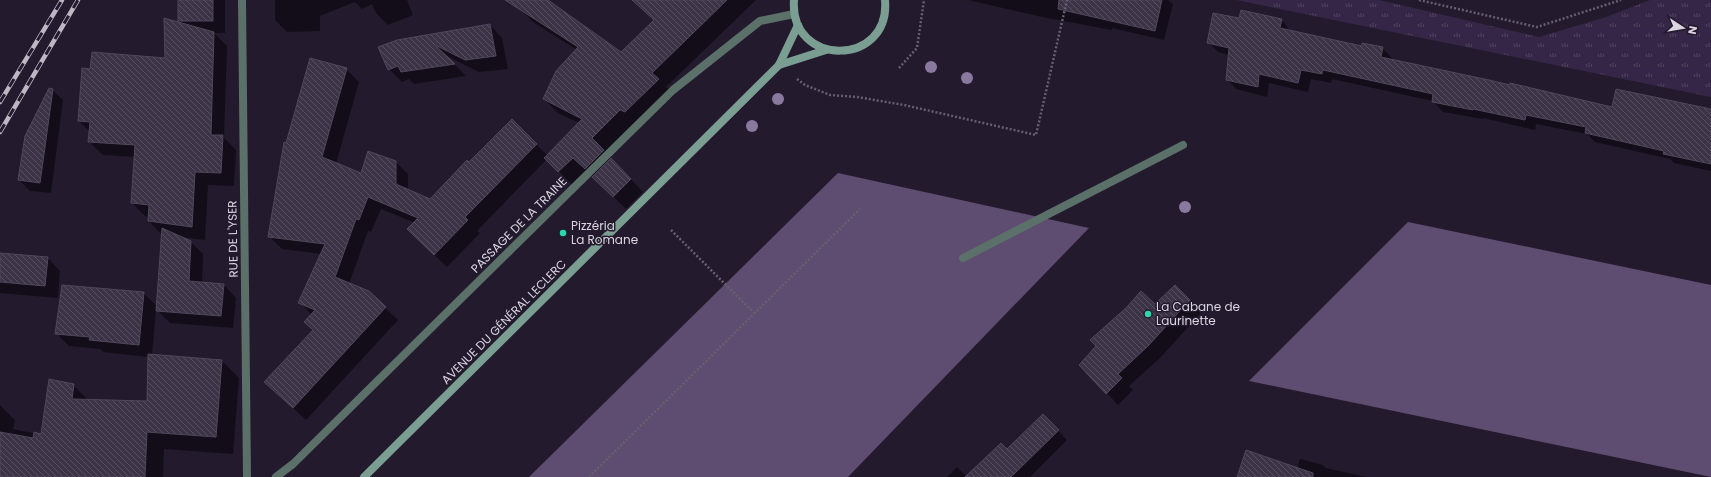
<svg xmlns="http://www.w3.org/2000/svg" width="1711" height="477" font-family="Poppins,sans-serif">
	<defs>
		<pattern id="grass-tufts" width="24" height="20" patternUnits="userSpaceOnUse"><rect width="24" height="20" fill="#352546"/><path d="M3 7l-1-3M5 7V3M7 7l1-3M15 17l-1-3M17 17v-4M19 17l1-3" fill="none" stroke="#524460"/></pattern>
		<pattern id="building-back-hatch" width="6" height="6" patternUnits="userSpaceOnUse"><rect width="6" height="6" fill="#3c3347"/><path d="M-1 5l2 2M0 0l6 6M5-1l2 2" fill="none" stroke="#585061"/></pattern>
	</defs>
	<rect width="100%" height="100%" fill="#231a2d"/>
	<path fill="url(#grass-tufts)" d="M1236,0H1379L1539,37L1606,17L1650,0H1711V97Z"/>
	<g fill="#5e4c71">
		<path d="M838,173L1089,228L848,477H529Z"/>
		<path d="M1408,222L1711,285V477L1249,381Z"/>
	</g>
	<g fill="#0007">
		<path d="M179,0H225V33H214L227,46L224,138L236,150L234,186L208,185L205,240L181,237L191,242L203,254L202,283L224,285L236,298L233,328L170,323L156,309L152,355L222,361L239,378L233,454L164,449L163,477H0V405L15,420L13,429L42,435L73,385L89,401L148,402L149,357L103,352L100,349L69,346L56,333L143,293L158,307L162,235L149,221V217L145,216L132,203L135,157L103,155L89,142L90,132L79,121L91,70L166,59L182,24L179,21Z"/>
		<path d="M275,0H407L413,15L388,25L376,13L372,4L362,9L355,2L320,16V31L287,32L275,20Z"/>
		<path d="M523,0H546L621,53L655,20L662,0H756L666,87L673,93L606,153L643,192L626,209L587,171L573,186L547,159L477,231L480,233L447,267L421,242L415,223L381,209L371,232L368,231L349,284L368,292L398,320L306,420L278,394L314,330L312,315L300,303L321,254L282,249L269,236L286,144L346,69L359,82L336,164L362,174L395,161L408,174V191L431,200L512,121L548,156L579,123L558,113L544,99L577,50L533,22L519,8Z"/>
		<path d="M968,0H1168L1173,4L1164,40L1112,28V30L1042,17Z"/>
		<path d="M1242,12L1282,20L1291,32L1363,47L1382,48L1392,58V60L1612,109L1711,110V171L1674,163L1670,159L1595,142L1587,134L1536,124L1535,130L1483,118V119L1443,112L1433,101L1332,79L1331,83L1311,79L1308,92L1269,83L1267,97L1236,89L1227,79L1229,55L1218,52L1208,42L1240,19Z"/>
		<path d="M490,25L502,38L508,69L479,72L445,55L466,76L414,84L409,79L402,82L389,69L380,47Z"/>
		<path d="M52,90L63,100L51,193L30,191L19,180Z"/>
		<path d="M0,254L48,258L60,271L58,298L0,293Z"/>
		<path d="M1187,298L1201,313L1160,358L1129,386L1133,390L1118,405L1107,393L1155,306Z"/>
		<path d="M1043,415L1067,440L1030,477H947L957,467L967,477L1008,451Z"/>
		<path d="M1300,459L1323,465L1326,468L1366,477H1295Z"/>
	</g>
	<g fill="url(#building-back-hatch)" stroke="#51475c">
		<rect x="178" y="0" width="35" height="21"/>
		<path d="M505,0H548L621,52L654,20L632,0H727L652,73L659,79L625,112L620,110L592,138L604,150L585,169L573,158L558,172L544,158L582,119L543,99L556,71L578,47Z"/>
		<path d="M1059,0H1162L1155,31L1058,9Z"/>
		<path d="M1241,10L1282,19L1280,28L1362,46V43L1383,47L1381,57L1489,80L1510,85V83L1612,107L1616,89L1711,109V164L1663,154L1664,151L1585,133L1586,127L1526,115L1525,120L1473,109V110L1432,102L1433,94L1323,70L1322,74L1301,70L1298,83L1259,74L1258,87L1226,80L1229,48L1207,43L1213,13L1239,18Z"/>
		<path d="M164,18L214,32L211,135H223L221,173L195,172L192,227L148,221L149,205L131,203L135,145L88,142L90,122L78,121L82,68L90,69L92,52L165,58Z"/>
		<path d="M490,24L496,56L465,60L435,45L455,64L401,72L398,66L388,70L378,47L397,40Z"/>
		<path d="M310,58L347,68L322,157L361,173L368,151L396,161V184L430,199L467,160L469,162L512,119L537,144L465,217L468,220L434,255L407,229L418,218L368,197L359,220L356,219L335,277L369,291L386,307L293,408L264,382L313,330L304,322L315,310L298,303L325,244L268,237L284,142L286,143Z"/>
		<path d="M49,88L53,89L40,183L18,180L25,136Z"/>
		<path d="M611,158L631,179L613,197L592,177Z"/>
		<path d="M162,228L191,241L189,281L224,284L221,316L156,311Z"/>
		<path d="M0,253L48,257L45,286L0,282Z"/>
		<path d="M62,285L144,292L139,345L89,340L90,337L55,334Z"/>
		<path d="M1175,285L1190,300L1148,346L1118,374L1122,378L1106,394L1079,365L1096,346L1090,340L1126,308L1141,291L1155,304Z"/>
		<path d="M148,354L222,360L216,437L147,432L145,477H0V432L33,438L34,432L41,434L49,379L74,384L72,399L147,401Z"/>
		<path d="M1043,414L1059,430L1011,477H965L1001,443L1007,449Z"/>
		<path d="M1246,450L1313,473V477H1237Z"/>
	</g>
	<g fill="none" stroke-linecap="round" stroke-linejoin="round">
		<g stroke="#675f70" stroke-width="2.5" stroke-dasharray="2 2" stroke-linecap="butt">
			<path d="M1419,0L1537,27L1621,0"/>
			<path d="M899,68L917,48L924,0"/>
			<path d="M797,79L805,85L830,95L857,97L904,105L1036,135L1067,0"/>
			<path d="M671,230L754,313"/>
			<path d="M589,477L860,209"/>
		</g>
		<path stroke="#5a7068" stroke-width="8" d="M963,258L1183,145"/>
		<g stroke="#5a7068" stroke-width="8">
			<path d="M242,0L247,477"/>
			<path d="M276,477L293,464L673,90L760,21L794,14"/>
		</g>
		<g stroke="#7b9e92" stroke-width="8">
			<path d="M794,0C789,68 891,67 885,0"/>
			<path d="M779,65L826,50"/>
			<path d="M364,477L779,65L798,25"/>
		</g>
		<defs>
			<g id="rail">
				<path d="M0,102L62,0"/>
				<path d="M0,132L78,0"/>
			</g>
		</defs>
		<use href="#rail" stroke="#bdb7c4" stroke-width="4.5"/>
		<use href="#rail" stroke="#231a2d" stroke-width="3" stroke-dasharray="9" stroke-linecap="butt"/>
	</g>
	<g fill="#8a799e">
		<circle cx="931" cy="67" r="6"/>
		<circle cx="967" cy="78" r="6"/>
		<circle cx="778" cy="99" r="6"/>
		<circle cx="752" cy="126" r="6"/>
		<circle cx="1185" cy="207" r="6"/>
	</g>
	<g fill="#2cd5ab" stroke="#231a2d" stroke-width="1.5">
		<circle cx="563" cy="233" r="4"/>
		<circle cx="1148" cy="314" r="4"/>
	</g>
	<g text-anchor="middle" stroke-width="3" stroke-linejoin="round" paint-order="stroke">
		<g font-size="12" fill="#dad5e1" stroke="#231a2d">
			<text transform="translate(519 225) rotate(-45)" y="4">PASSAGE DE LA TRAINE</text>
			<text transform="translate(233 239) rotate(-91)" y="4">RUE DE L'YSER</text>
			<text transform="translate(504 322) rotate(-45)" y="4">AVENUE DU GÉNÉRAL LECLERC</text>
		</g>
		<g font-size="12" fill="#dad5e1" stroke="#231a2d" text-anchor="start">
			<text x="571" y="230">Pizzéria<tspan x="571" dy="14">La Romane</tspan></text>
			<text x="1156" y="311">La Cabane de<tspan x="1156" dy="14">Laurinette</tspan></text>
		</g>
	</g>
	<g transform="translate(1683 28) rotate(102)" stroke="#231a2d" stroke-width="3" paint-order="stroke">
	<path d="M0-3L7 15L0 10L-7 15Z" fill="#dad5e1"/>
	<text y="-6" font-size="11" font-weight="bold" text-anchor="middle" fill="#dad5e1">N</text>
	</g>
</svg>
